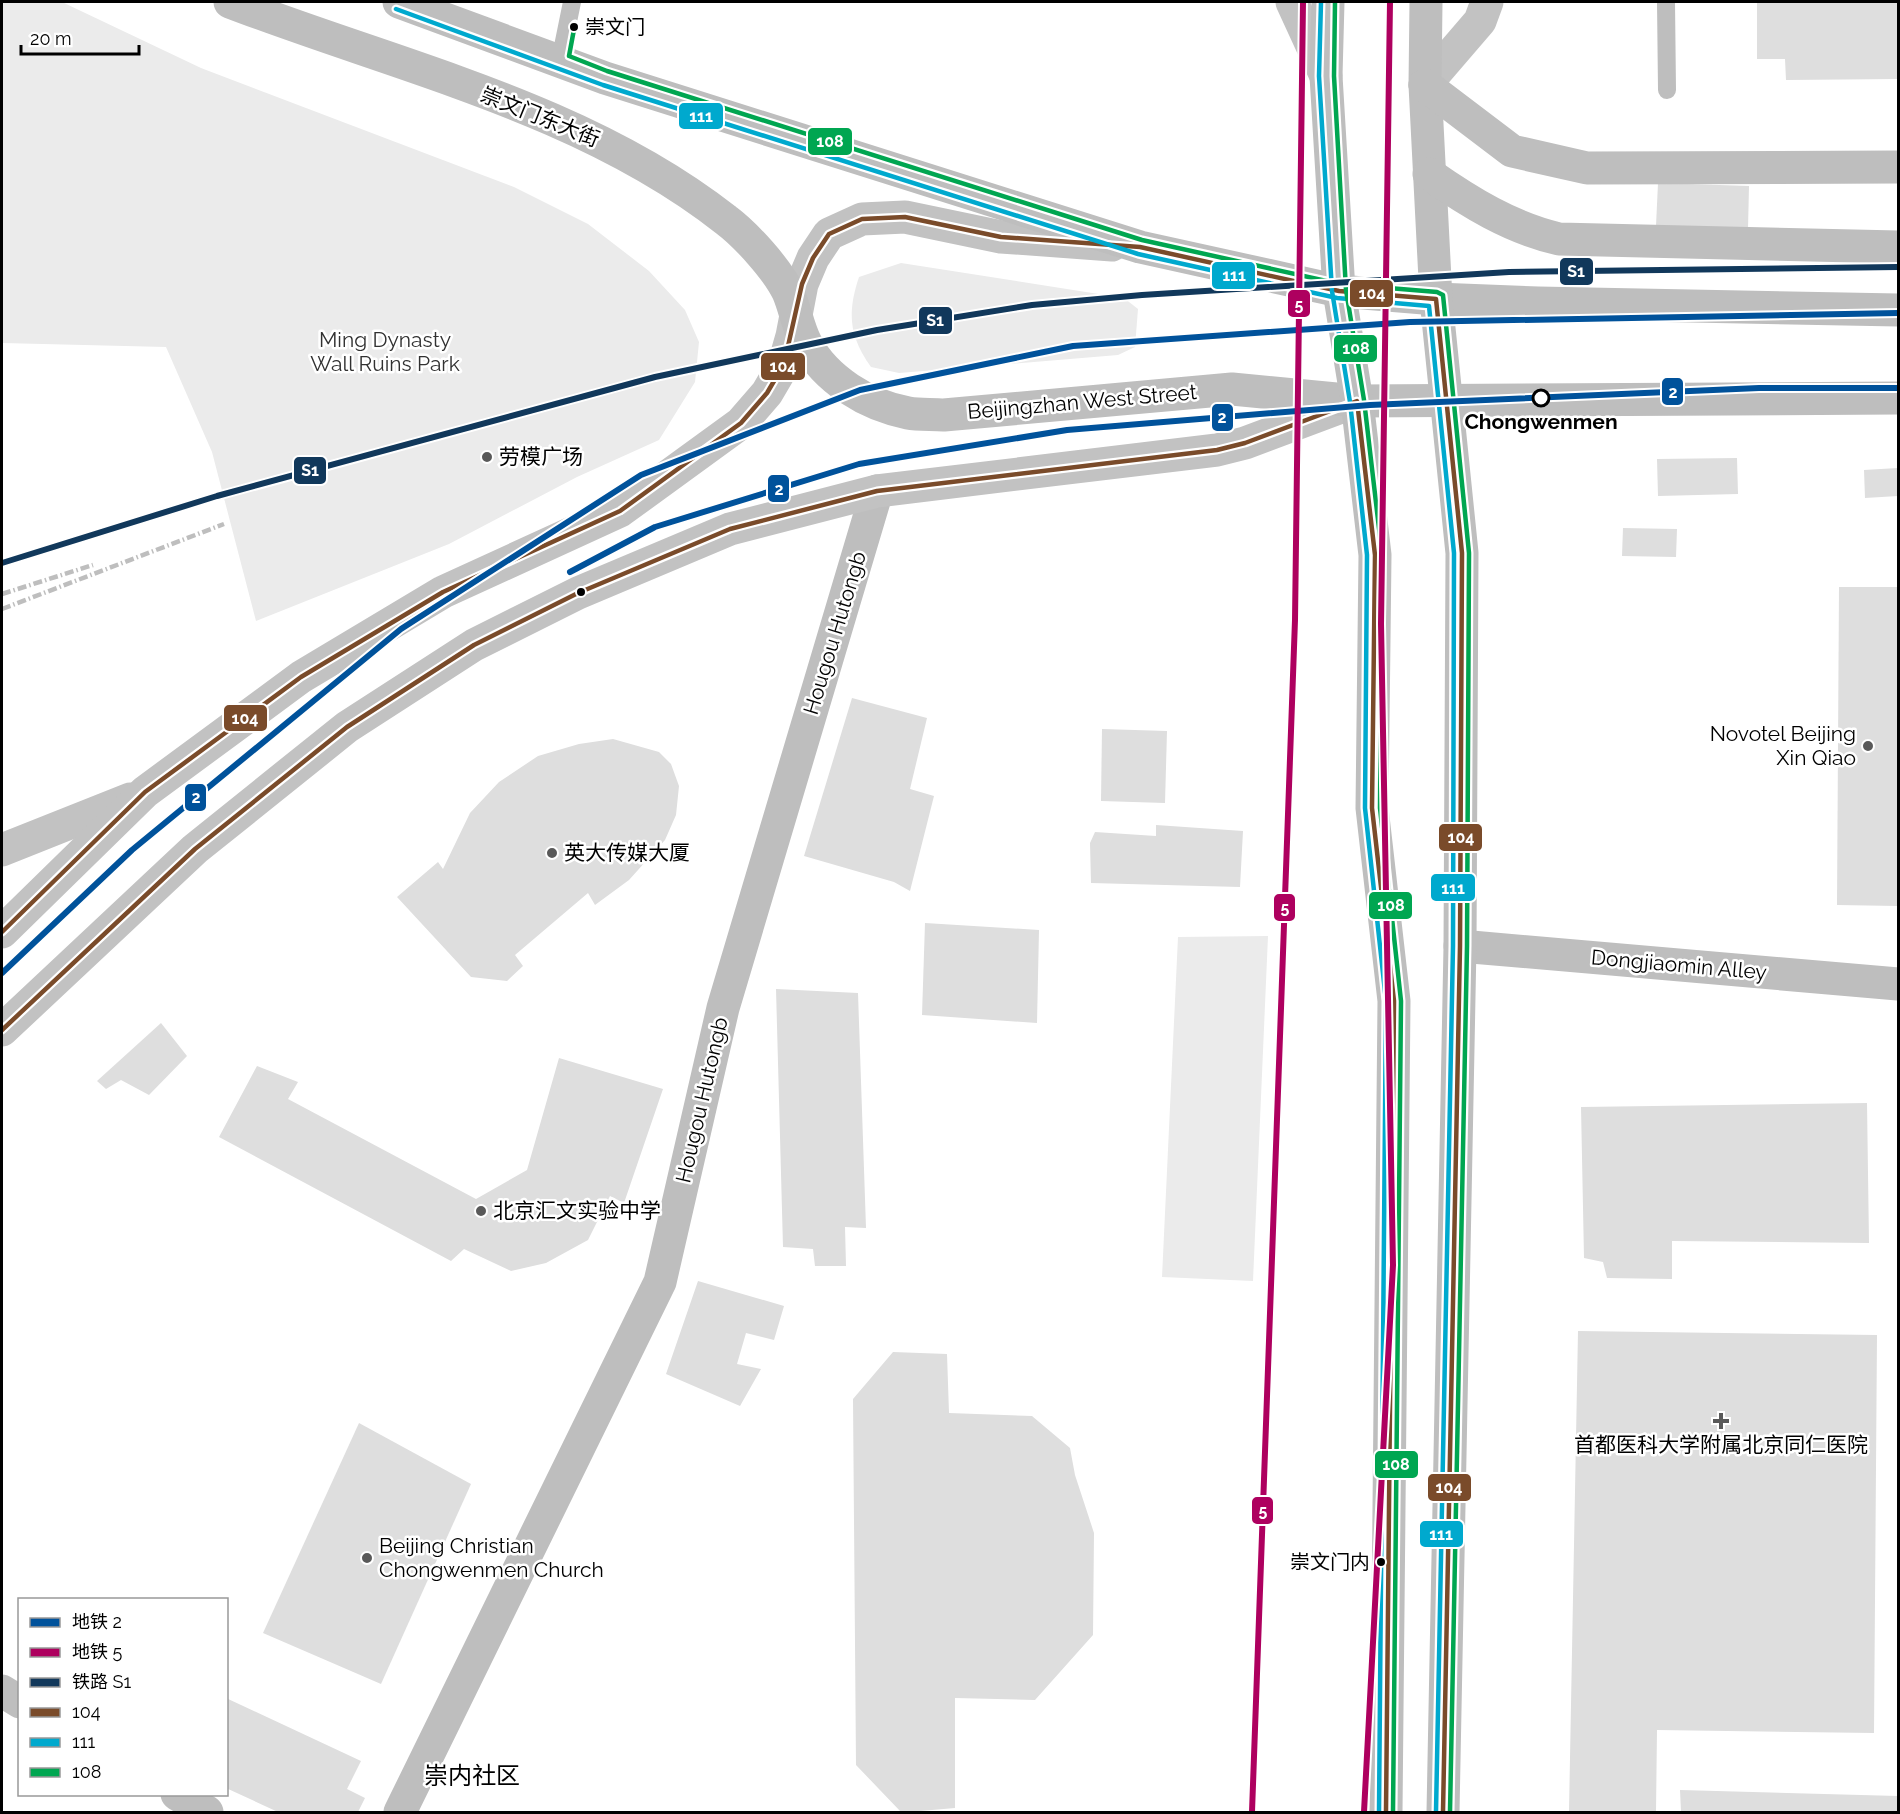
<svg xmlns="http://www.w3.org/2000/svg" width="1900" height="1814" font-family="Raleway,'Noto Sans SC',sans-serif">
	<rect width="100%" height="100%" fill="#fff"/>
	<g fill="#ebebeb">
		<path d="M2,2H62L201,68L514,187L588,224L649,271L685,310L699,342L695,382L659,440L577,477L449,544L256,621L212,452L166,347L2,343Z"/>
		<path d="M901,263L1124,298L1138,309L1135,347L1118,355L899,373L871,367C849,336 847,313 859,277Z"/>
		<path d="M1268,936L1253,1281L1162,1277L1178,937Z"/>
	</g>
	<g fill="#dedede">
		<path d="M1757,2H1898V79L1786,80L1785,59H1757Z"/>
		<path d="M1658,183L1749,186L1748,229L1656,226Z"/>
		<path d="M1737,458L1738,494L1658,496L1657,459Z"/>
		<path d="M1898,468V496L1865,498L1864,470Z"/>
		<path d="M1623,528L1677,529L1676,557L1622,556Z"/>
		<path d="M1839,587H1898V906L1837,905Z"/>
		<path d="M852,698L927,718L910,789L934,796L910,891L894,882L804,856Z"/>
		<path d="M1102,729L1167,731L1165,803L1101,801Z"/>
		<path d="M613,739L659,752L671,764L679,786L676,815L665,840L629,880L595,905L588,893L515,955L523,966L507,981L471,977L397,897L438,862L443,869L470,813L499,782L538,756L579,744Z"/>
		<path d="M1156,825L1243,831L1240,887L1091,883L1090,843L1095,832L1156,836Z"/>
		<path d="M925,923L1039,930L1037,1023L922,1015Z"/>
		<path d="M776,989L858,993L866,1228L845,1227L846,1266H815L813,1249L783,1247Z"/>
		<path d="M161,1023L187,1056L149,1095L121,1080L106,1089L97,1081Z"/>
		<path d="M559,1058L663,1089L624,1203L610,1196L588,1240L546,1263L511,1271L464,1249L451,1261L219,1137L257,1066L298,1082L288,1099L476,1199L527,1170Z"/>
		<path d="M1867,1103L1869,1243L1672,1241V1279L1607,1278L1603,1262L1584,1258L1581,1107Z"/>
		<path d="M698,1281L784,1306L774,1340L746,1333L737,1364L761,1369L740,1406L666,1374Z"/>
		<path d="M1578,1331L1877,1335L1874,1733L1657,1730L1656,1812H1569Z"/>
		<path d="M893,1352L947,1354L949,1413L1032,1416L1070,1448L1075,1475L1094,1533L1093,1635L1035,1700L955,1698V1808L909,1812H901L856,1765L853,1399Z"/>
		<path d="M359,1423L471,1484L381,1684L263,1633Z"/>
		<path d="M226,1698L361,1761L347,1789L365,1798L358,1812H278L226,1788Z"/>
		<path d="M1680,1790L1898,1796V1812H1681Z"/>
	</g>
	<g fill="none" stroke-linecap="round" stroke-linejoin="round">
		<g stroke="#bebebe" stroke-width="18">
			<path d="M1666,2L1667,90"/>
			<path d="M560,61L572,2"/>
		</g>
		<g stroke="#bebebe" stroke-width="33">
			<path d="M1460,946L1898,984"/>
			<path d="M2,1691L20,1702"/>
			<path d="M177,1794L207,1812"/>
			<path d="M400,1812L660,1282L723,1008L877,491"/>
		</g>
		<g stroke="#c2c2c2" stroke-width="33">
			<path d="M1292,2L1326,76"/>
			<path d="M1425,85L1480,21L1487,2"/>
			<path d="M2,850L130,799"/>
			<path d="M2,932L145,792L301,677L443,592L620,511L741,423L767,393L784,364L792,336L802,284L813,258L829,234L862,219L905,217L1001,237L1112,245"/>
			<path d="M2,1030L195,849L347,727L474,645L578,593L730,529L877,491L1217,450L1245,443L1357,401"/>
		</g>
		<g stroke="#bebebe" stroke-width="33">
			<path d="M230,2C396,66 584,108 726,220C746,235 777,269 788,292C795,308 798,328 806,343C826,380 867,405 908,413C919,415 932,414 944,415L1232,389L1357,401L1898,398"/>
			<path d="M399,2L605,78L1140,247L1339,291L1436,299L1538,303L1898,310"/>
			<path d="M1328,2L1326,76L1339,291L1357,401L1375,555L1372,808L1394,1001L1386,1812"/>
			<path d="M1426,2L1425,85L1436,299L1462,553L1460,946L1443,1812"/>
			<path d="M1425,85L1512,151L1587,168L1898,167"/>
			<path d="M1429,174C1469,202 1511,228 1559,239L1898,247"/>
		</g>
		<g stroke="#bebebe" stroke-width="4.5" stroke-dasharray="9 3 1.5 3" stroke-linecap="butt">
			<path d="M2,594L93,565"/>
			<path d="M2,609L224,524"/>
		</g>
		<defs>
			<g id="bus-1">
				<path d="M2,932L145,792L301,677L443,592L620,511L741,423L767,393L784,364L802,284L813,258L829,234L862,219L905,217L1001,237L1140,247L1339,291L1436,299L1462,553L1460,946L1443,1812"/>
				<path d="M2,1030L195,849L347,727L474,645L578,593L730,529L877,491L1217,450L1245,443L1357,401L1375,555L1372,808L1394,1001L1386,1812"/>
			</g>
			<g id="bus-2">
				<path d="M1321,2L1319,76L1332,291L1350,402L1367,555L1365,808L1386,1001L1379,1812"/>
				<path d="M396,9L603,85L1138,254L1337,298L1429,306L1454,553L1453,946L1436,1812"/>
			</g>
			<g id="bus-3">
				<path d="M1335,2L1334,76L1346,290L1364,400L1382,554L1380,808L1401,1001L1393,1812"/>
				<path d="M575,24L569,56L607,71L1142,240L1340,284L1437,292L1443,295L1469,553L1467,946L1450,1812"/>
			</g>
		</defs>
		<use href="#bus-1" stroke="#fff" stroke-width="9"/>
		<use href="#bus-2" stroke="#fff" stroke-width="9"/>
		<use href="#bus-3" stroke="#fff" stroke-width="9"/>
		<use href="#bus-1" stroke="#7a4b2a" stroke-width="4.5"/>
		<use href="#bus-2" stroke="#00a9ce" stroke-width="4.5"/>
		<use href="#bus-3" stroke="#00a651" stroke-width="4.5"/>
		<defs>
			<path id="rail-1" d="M2,563L217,496L655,377L877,330L1032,305L1142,295L1509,272L1898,267"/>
		</defs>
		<use href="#rail-1" stroke="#fff" stroke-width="10"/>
		<use href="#rail-1" stroke="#11385b" stroke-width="6"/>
		<defs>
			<g id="metro-1">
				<path d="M570,572L655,527L859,464L1067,430L1370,405L1759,388H1898"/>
				<path d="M2,973L132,850L401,629L641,475L860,390L1073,346L1410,322L1898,313"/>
			</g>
			<g id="metro-2">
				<path d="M1252,1812L1295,620L1303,2"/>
				<path d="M1364,1812L1393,1265L1381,624L1390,2"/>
			</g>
		</defs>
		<use href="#metro-1" stroke="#fff" stroke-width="10"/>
		<use href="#metro-2" stroke="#fff" stroke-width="10"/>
		<use href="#metro-1" stroke="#00529b" stroke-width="6"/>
		<use href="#metro-2" stroke="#ae005f" stroke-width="6"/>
	</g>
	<g fill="#000" stroke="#fff" stroke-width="2">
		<circle cx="574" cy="27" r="5"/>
		<circle cx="581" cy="592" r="5"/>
		<circle cx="1381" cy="1562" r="5"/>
	</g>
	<circle fill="#fff" stroke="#000" stroke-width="3" cx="1541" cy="398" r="8"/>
	<g fill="#595959" stroke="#fff" stroke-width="2">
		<circle cx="487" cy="457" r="6"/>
		<circle cx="1868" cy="746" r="6"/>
		<circle cx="552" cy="853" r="6"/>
		<circle cx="481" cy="1211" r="6"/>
		<path d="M1718 1412h6v6h6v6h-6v6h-6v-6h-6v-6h6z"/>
		<circle cx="367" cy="1558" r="6"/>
	</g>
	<g text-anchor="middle" stroke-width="5" stroke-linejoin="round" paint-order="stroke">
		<g font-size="20" fill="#000" stroke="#fff" text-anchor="start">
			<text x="585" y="34">崇文门</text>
			<text x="1370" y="1569" text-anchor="end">崇文门内</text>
		</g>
		<g font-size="21" fill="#000" stroke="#fff">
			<text transform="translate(540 117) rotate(22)" y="7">崇文门东大街</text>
			<text transform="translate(1082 402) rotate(-5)" y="7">Beijingzhan West Street</text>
			<text transform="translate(835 633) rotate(-73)" y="7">Hougou Hutongb</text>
			<text transform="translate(1679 965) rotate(5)" y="7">Dongjiaomin Alley</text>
			<text transform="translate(702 1100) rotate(-77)" y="7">Hougou Hutongb</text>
		</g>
		<g font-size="21" fill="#313131" stroke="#fff">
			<text x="385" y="347">Ming Dynasty<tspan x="385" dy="24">Wall Ruins Park</tspan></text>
		</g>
		<g font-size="21" font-weight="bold" fill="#000" stroke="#fff">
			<text x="1541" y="429">Chongwenmen</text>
		</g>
		<g font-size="21" fill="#000" stroke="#fff" text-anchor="start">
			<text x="499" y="464">劳模广场</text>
			<text x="1856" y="741" text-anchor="end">Novotel Beijing<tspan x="1856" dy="24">Xin Qiao</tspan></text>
			<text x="564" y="860">英大传媒大厦</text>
			<text x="493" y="1218">北京汇文实验中学</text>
			<text x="1721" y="1452" text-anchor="middle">首都医科大学附属北京同仁医院</text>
			<text x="379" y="1553">Beijing Christian<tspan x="379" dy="24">Chongwenmen Church</tspan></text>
		</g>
		<g font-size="24" fill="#000" stroke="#fff">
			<text x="472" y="1784">崇内社区</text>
		</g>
	</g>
	<g stroke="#fff" stroke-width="2">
		<rect x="678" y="102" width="46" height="28" rx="6" fill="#00a9ce"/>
		<rect x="807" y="127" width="46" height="29" rx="6" fill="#00a651"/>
		<rect x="1559" y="257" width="35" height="29" rx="6" fill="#11385b"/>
		<rect x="1211" y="261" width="45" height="29" rx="6" fill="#00a9ce"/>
		<rect x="1349" y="279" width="45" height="29" rx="6" fill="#7a4b2a"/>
		<rect x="1287" y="289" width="24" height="29" rx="6" fill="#ae005f"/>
		<rect x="918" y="306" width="35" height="29" rx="6" fill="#11385b"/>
		<rect x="1333" y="334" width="45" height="29" rx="6" fill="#00a651"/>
		<rect x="760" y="352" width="46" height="29" rx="6" fill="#7a4b2a"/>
		<rect x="1661" y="377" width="23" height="29" rx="6" fill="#00529b"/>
		<rect x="1211" y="403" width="23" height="29" rx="6" fill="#00529b"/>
		<rect x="293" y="456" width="34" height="29" rx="6" fill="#11385b"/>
		<rect x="767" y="474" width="23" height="29" rx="6" fill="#00529b"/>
		<rect x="223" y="704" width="45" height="28" rx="6" fill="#7a4b2a"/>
		<rect x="184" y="783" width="23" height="29" rx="6" fill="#00529b"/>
		<rect x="1438" y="823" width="45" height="29" rx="6" fill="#7a4b2a"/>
		<rect x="1430" y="873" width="46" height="29" rx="6" fill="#00a9ce"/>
		<rect x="1368" y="891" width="45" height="29" rx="6" fill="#00a651"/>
		<rect x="1273" y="893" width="23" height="29" rx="6" fill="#ae005f"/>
		<rect x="1374" y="1450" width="45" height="29" rx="6" fill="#00a651"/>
		<rect x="1427" y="1473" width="45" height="29" rx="6" fill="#7a4b2a"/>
		<rect x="1251" y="1496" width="23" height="29" rx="6" fill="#ae005f"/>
		<rect x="1419" y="1520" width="45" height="28" rx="6" fill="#00a9ce"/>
	</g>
	<g font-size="16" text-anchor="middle" font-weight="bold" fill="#fff">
		<text x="701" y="122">111</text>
		<text x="830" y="147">108</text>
		<text x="1576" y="277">S1</text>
		<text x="1234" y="281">111</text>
		<text x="1372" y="299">104</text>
		<text x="1299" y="310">5</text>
		<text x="935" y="326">S1</text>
		<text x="1356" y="354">108</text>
		<text x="783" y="372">104</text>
		<text x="1673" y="398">2</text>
		<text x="1222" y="423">2</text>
		<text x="310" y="476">S1</text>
		<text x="779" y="495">2</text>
		<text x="245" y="724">104</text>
		<text x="196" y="803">2</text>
		<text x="1461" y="843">104</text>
		<text x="1453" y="894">111</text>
		<text x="1391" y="911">108</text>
		<text x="1285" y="913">5</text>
		<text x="1396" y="1470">108</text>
		<text x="1449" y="1493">104</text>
		<text x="1263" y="1516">5</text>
		<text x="1441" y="1540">111</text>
	</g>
	<rect width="1900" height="1814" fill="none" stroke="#000000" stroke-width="6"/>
	<rect x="18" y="1598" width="210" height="198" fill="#ffffff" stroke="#999999" stroke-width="1.5"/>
	<rect x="30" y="1618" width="30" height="9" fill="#00529b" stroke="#999999" stroke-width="1.5"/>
	<text x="72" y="1628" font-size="18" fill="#000000">地铁 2</text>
	<rect x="30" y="1648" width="30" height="9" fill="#ae005f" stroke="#999999" stroke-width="1.5"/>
	<text x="72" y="1658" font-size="18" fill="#000000">地铁 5</text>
	<rect x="30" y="1678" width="30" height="9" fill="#11385b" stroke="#999999" stroke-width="1.5"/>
	<text x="72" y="1688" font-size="18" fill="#000000">铁路 S1</text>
	<rect x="30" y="1708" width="30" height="9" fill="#7a4b2a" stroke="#999999" stroke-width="1.5"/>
	<text x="72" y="1718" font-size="18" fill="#000000">104</text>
	<rect x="30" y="1738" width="30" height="9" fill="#00a9ce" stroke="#999999" stroke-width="1.5"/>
	<text x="72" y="1748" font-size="18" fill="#000000">111</text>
	<rect x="30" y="1768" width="30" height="9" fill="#00a651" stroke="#999999" stroke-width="1.5"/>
	<text x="72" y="1778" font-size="18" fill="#000000">108</text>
	<path d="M21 45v9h118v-9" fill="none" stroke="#000000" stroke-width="3"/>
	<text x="30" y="45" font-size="18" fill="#000000" stroke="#ffffff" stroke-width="4.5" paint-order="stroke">20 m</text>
</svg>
